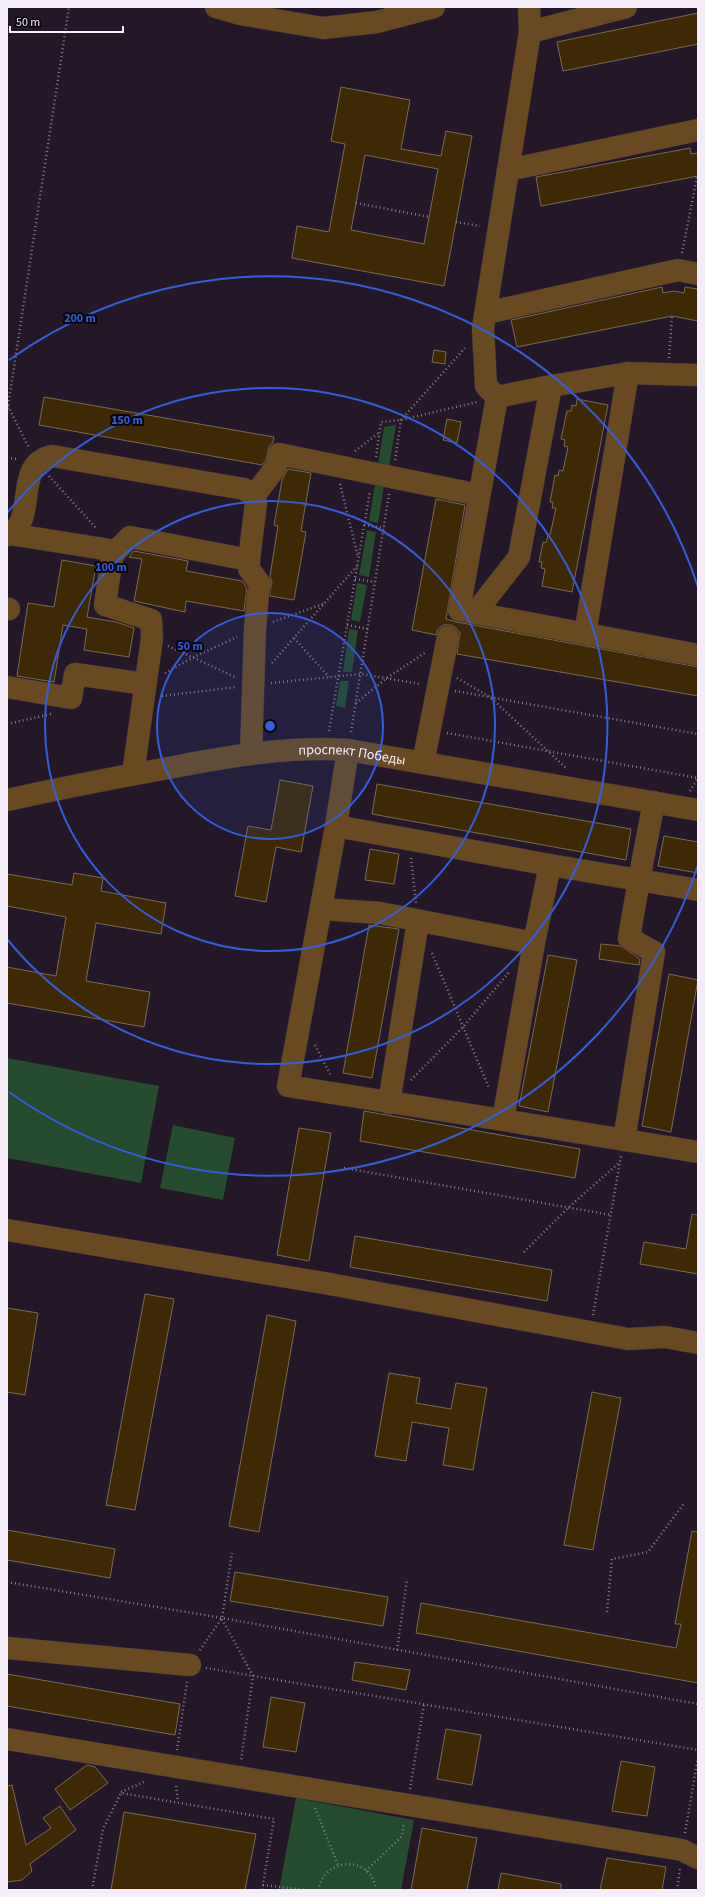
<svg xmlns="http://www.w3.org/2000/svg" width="705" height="1897" font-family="'Source Sans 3',sans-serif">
	<rect width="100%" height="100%" fill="#241728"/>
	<g fill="#254c2e">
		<path d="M396,425L388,473L377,471L384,427Z"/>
		<path d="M376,478L385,480L378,523L369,521Z"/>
		<path d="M367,530L376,532L369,577L359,575Z"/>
		<path d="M357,583L367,585L360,622L351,620Z"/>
		<path d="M349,629L358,630L352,672H343Z"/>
		<path d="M340,681H349L345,708L336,706Z"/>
		<path d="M7,1058L159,1086L141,1183L7,1158Z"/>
		<path d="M173,1125L235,1138L223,1200L160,1188Z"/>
		<path d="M296,1798L414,1820L401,1890H279Z"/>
	</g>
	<g fill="#3f2904" stroke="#796a55" fill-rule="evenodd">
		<path d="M698,13V44L563,71L557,42Z"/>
		<path d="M341,87L410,100L401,149L441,156L446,131L472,136L444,286L292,258L297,226L329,232L345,144L331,141ZM365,155L438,169L424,244L351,230Z"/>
		<path d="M690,148L691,154L698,153V176L541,206L536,177Z"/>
		<path d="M662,287L663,293L674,291L684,293L685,287L698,289V321L672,316L517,347L511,320Z"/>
		<path d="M434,350L446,352L445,364L432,362Z"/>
		<path d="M44,397L274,437L273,443L269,446L266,460L262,465L39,425Z"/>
		<path d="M577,399L608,405L572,592L542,586L545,569L541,568L542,562H539L543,542L546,543L548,535H550L556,508H552L553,502H550L555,475L558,476L559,470L563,471L568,447L564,446L565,440L561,439L567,411H571L572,405L576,406Z"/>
		<path d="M447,419L461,422L457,443L443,440Z"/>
		<path d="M288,469L311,473L301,531L306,532L294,600L270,596V591L272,583L270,576L278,526L274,525L282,480Z"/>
		<path d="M436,499L465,505L446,619L457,622L698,667V696L457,654L460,633L456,628L451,625H444L438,629L436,635L412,630Z"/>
		<path d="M134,551L188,561L186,571L242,581L247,588L244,611L186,601L185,612L134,601L142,559L129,557Z"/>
		<path d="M62,560L96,566L87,617L116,622L134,628L129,657L84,650L87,629L63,625L54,682L17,676L28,603L54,607Z"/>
		<path d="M280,780L313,786L301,852L276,847L266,902L235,896L248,826L271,830Z"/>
		<path d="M377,784L631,829L626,860L372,814Z"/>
		<path d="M664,836L698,842V873L658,866Z"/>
		<path d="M370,849L399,854L394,884L365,880Z"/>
		<path d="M74,873L103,878L101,891L166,903L161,934L96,923L86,981L150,992L144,1027L7,1003V967L56,976L66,917L7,906V874L72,885Z"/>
		<path d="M369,925L399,929L372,1078L343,1073Z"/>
		<path d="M601,944L621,946L640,959L639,965L599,959Z"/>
		<path d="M548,955L577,960L548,1112L519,1106Z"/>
		<path d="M669,974L698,980L671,1132L642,1126Z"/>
		<path d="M364,1111L580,1149L575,1178L360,1141Z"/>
		<path d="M299,1128L331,1133L309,1261L277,1255Z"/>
		<path d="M692,1214L698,1215V1274L640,1264L644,1242L686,1249Z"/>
		<path d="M355,1236L552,1270L547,1301L350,1267Z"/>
		<path d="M145,1294L174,1299L135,1510L106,1505Z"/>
		<path d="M7,1308L38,1313L25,1395L7,1392Z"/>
		<path d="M267,1315L296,1321L259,1532L229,1526Z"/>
		<path d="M389,1373L420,1378L416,1403L451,1409L456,1383L487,1388L473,1470L443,1465L449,1428L412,1422L406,1461L375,1456Z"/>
		<path d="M592,1392L621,1398L593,1550L564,1545Z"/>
		<path d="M7,1530L115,1549L110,1578L7,1560Z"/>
		<path d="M692,1531L698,1532V1683L416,1633L421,1603L676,1648L681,1624H675Z"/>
		<path d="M235,1572L388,1597L383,1626L230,1601Z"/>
		<path d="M355,1662L410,1670L406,1690L352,1680Z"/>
		<path d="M7,1674L180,1704L175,1735L7,1706Z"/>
		<path d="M271,1697L305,1703L296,1752L263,1747Z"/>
		<path d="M446,1729L481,1735L472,1785L437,1779Z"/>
		<path d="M621,1761L655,1767L647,1816L612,1811Z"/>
		<path d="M87,1765L95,1767L108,1783L70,1810L55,1789Z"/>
		<path d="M12,1785L26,1845L51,1828L43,1818L60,1806L76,1830L30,1864L32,1871L22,1880L7,1882V1786Z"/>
		<path d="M124,1812L256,1834L245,1890H111Z"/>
		<path d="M422,1828L477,1838L467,1890H411Z"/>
		<path d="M607,1858L666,1867L662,1890H600Z"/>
		<path d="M501,1873L561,1884V1890H498Z"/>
	</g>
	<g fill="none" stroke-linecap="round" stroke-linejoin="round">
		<defs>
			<g id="minor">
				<path d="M216,7L240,14L323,28L377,22L434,7"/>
				<path d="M530,32L626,7"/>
				<path d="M508,170L698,130"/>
				<path d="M486,313L678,270L698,274"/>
				<path d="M698,375L628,373L551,386L497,397L459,610L698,655"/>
				<path d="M497,397L486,386L483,328L530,32L529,7"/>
				<path d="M278,460L279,454L479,495"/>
				<path d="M254,496L276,467"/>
				<path d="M10,534L116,551L130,537L249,560"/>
				<path d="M7,535C39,522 12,464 52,456L244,489L254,496L256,503L249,560V569L260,584"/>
				<path d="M116,551L112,556L105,605L151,620L152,638L133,774"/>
				<path d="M7,609H9"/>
				<path d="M475,613L519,557L551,386"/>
				<path d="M585,634L628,373"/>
				<path d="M7,687L71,698L75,674L145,684"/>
				<path d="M348,750L336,826L288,1086L503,1120"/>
				<path d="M251,754L255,629L258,594"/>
				<path d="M423,763L448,637"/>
				<path id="s1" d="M7,800C62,788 118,777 174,767C231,756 290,746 348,750L698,810"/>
				<path d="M336,826L550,865L534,943L503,1120L698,1152"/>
				<path d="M550,865L639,880L654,802"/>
				<path d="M321,909L380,913L534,943"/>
				<path d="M389,1103L418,921"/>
				<path d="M624,1140L654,952L629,938L639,880L698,890"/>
				<path d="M7,1230L324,1283L628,1339L665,1337L698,1343"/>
				<path d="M7,1648L190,1665"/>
				<path d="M7,1739C232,1777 457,1815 682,1850L698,1858"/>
			</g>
		</defs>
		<use href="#minor" stroke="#3d3141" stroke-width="23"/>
		<g stroke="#877c8b" stroke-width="2.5" stroke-dasharray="1 3" stroke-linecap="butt">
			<path d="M356,203L429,217"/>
			<path d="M456,222L480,226"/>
			<path d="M682,253L697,177"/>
			<path d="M669,358L672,316"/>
			<path d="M8,406L29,448"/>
			<path d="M7,413L69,7"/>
			<path d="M355,451L380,432"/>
			<path d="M376,457L381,422L401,420L477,402"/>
			<path d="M7,458L18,459"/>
			<path d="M395,460L401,420L465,348"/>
			<path d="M49,476L97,529"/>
			<path d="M340,484L358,557"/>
			<path d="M364,525L384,528"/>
			<path d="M355,579L375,582"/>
			<path d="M273,622L323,604"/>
			<path d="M347,625L368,629"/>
			<path d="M294,638L329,677"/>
			<path d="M168,646L237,678"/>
			<path d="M272,663L357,566"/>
			<path d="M165,673L192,658L237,637"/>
			<path d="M457,678L490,697L567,769"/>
			<path d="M271,683L361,674L420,684"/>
			<path d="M455,691L698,734"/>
			<path d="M162,696L236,687"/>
			<path d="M356,703L387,678L426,652"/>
			<path d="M7,724L51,714"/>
			<path d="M329,731L370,491"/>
			<path d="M351,732L389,494"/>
			<path d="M447,733L698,778"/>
			<path d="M690,791L698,778"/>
			<path d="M411,858L416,903"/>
			<path d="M432,953L489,1088"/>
			<path d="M315,1045L330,1074"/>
			<path d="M411,1080L463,1027L510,971"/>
			<path d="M344,1168L611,1215"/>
			<path d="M524,1252L569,1207L620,1162"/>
			<path d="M593,1315L621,1156"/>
			<path d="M7,1582L222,1618L698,1704"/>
			<path d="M607,1612L612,1559L648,1552L685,1502"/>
			<path d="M222,1619L253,1676L241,1761"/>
			<path d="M200,1650L222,1618L232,1553"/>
			<path d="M397,1650L407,1579"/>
			<path d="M206,1668L698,1750"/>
			<path d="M177,1750L187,1682"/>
			<path d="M176,1786L178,1802"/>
			<path d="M410,1789L424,1704"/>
			<path d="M121,1792L146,1781"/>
			<path d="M315,1808L338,1865"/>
			<path d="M685,1833L698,1757"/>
			<path d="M366,1871L402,1836L404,1823"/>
			<path d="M263,1885L305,1890"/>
			<path d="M92,1890L103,1829L121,1793L274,1819L262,1890"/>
			<path d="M318,1890C325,1856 372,1855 376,1890"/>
			<path d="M677,1890L680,1868"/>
		</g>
		<use href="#minor" stroke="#694a20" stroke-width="22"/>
	</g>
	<circle cx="270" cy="726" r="113" fill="#335edb" fill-opacity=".12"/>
	<g fill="none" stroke="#335edb" stroke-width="2">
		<circle cx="270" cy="726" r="113"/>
		<circle cx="270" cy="726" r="225"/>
		<path d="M7 513A338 338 0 1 1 7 939"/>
		<path d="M698 865A450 450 0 0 1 9 1092M9 360A450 450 0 0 1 698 587"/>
	</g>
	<g text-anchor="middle" stroke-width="4" stroke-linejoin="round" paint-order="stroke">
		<g font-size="14" fill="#f6edfa" stroke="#0a050c">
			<text dy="5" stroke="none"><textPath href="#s1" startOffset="350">проспект Победы</textPath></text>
		</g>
	</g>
	<circle cx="270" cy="726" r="6" fill="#335edb" stroke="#0a050c" stroke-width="2"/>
	<g font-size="12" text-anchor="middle" font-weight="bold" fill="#335edb" stroke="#0a050c" stroke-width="4" stroke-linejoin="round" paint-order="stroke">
		<text x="80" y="322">200 m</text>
		<text x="127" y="424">150 m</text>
		<text x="111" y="571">100 m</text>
		<text x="190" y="650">50 m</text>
	</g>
	<rect width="705" height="1897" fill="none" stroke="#f6edfa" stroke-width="16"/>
	<path d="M10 26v6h113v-6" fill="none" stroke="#f6edfa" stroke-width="2"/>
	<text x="16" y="26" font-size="12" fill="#f6edfa" stroke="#0a050c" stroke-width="3" paint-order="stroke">50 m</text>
</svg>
